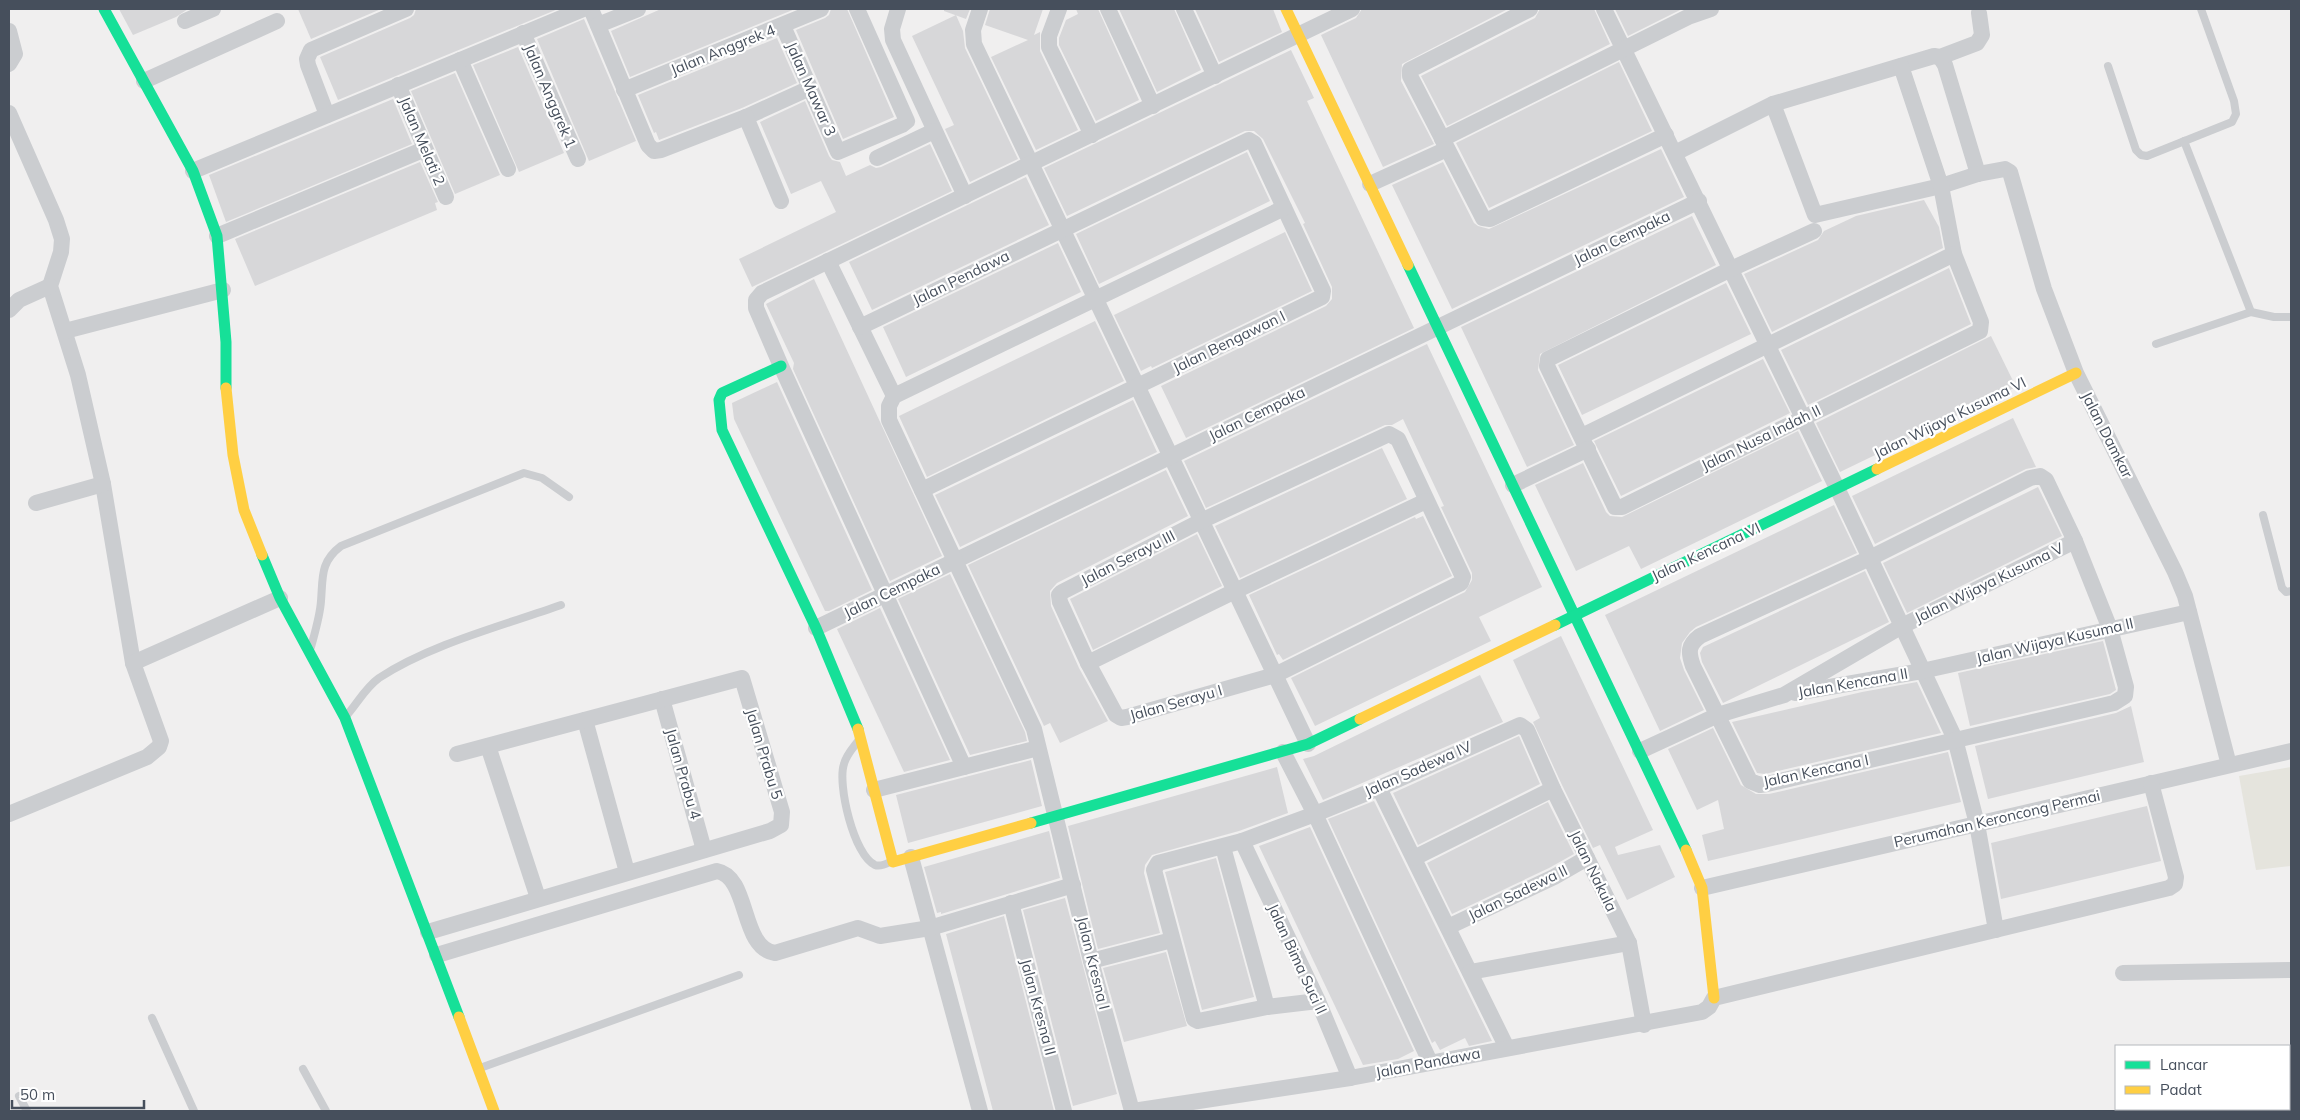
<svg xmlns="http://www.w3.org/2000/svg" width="2300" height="1120" font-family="Mulish,sans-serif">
	<rect width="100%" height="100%" fill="#f0efef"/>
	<path fill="#e5e4dd" d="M2291,767V866L2256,870L2239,776Z"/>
	<g fill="#d7d7d9">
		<path d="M119,9H188L176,17L133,35Z"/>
		<path d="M298,9H381L311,39Z"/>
		<path d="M416,9H558L338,100L320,57L410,18L414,15Z"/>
		<path d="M661,9H795L630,77L611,31Z"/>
		<path d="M831,9H847L894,117L843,139L796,30L825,18L829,15Z"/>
		<path d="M944,9H970L966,19L944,11Z"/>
		<path d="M990,9H1043L1034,35L1040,32V51L1078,130L1036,150L991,57L1028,40L985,25Z"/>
		<path d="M1076,9H1098L1139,100L1096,121L1059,45V38L1066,20L1078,14Z"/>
		<path d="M1119,9H1174L1201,70L1157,92Z"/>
		<path d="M1195,9H1273L1282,32L1219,62Z"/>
		<path d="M1362,9H1508L1402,64L1401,81L1434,144L1383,167L1321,35L1356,18Z"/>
		<path d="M1540,9H1594L1610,44L1447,126L1421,76L1535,18Z"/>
		<path d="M1615,9H1682L1628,36Z"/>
		<path d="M956,15L963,31L965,48L1018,159L970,182L945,129L954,125L912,36Z"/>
		<path d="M584,19L636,141L589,161L537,39Z"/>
		<path d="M777,38L797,83L742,108L659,140L656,132L654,133L638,95Z"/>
		<path d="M518,47L564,153L519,172L473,65Z"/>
		<path d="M1291,50L1314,98L1307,101L1414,328L1186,438L1161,386L1326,306L1332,299V287L1303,224L1305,223L1263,139L1254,131H1245L1067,216L1044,168Z"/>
		<path d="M1619,62L1652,131L1489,208L1456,143Z"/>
		<path d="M455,73L500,175L455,194L411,91Z"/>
		<path d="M393,99L412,144L226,222L209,175Z"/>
		<path d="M805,101L829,156L832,160L840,162L846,176L870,165L876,168L881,167L930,144L952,191L752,287L739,259L836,212L821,181L791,194L760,122Z"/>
		<path d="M1661,149L1684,197L1452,309L1392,185L1443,162L1474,223L1478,226L1489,229Z"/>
		<path d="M1247,152L1270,201L1099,284L1076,234Z"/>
		<path d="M420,162L438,202L435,203L437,210L255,286L235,239Z"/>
		<path d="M1026,177L1049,225L872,310L849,262Z"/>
		<path d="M1924,200L1939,227L1943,248L1772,332L1744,274L1818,240L1824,231L1856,216Z"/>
		<path d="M1692,216L1716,265L1540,354L1538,370L1574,445L1527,467L1461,327Z"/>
		<path d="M1285,232L1312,291L1152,368L1151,366L1141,371L1114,315Z"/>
		<path d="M1058,243L1081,292L906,377L883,327Z"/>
		<path d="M1949,268L1971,324L1808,405L1781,350Z"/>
		<path d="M814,279L942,556L890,581L793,369L794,363L766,304Z"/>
		<path d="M1726,283L1751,334L1582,415L1558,365Z"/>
		<path d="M1095,321L1124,381L927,477L899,416Z"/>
		<path d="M1991,336L2016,387L1840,472L1816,423Z"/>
		<path d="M1427,344L1542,587L1479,617L1491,641L1315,726L1291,678L1465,592L1472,580V573L1441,507L1444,506L1403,419L1392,425H1385L1206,508L1184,461Z"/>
		<path d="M1763,359L1790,413L1621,496L1594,441Z"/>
		<path d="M777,382L872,590L829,611H825L734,419L732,403Z"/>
		<path d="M1133,400L1157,452L960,547L935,495Z"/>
		<path d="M2013,418L2036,467L2026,469L1875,544L1852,496Z"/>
		<path d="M1798,431L1822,481L1641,569L1629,546L1576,571L1535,485L1583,463L1606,512L1610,516L1622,517Z"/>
		<path d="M1382,448L1407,499L1240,578L1215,526Z"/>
		<path d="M1166,470L1188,516L1057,583L1050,591L1051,606L1079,668L1108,721L1060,743L1050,723L1044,726L968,565Z"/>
		<path d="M2038,487L2062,536L1907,613L1883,563Z"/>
		<path d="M1834,505L1857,553L1696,627L1690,632L1682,643L1680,658L1684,670L1704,710L1660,731L1605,615Z"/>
		<path d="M1423,516L1452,576L1283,660L1279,654L1277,655L1249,595L1415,517L1416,519Z"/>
		<path d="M1197,534L1222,586L1093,650L1070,599Z"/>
		<path d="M1865,571L1889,622L1723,703L1702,662L1700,653L1703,647Z"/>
		<path d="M950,574L1025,732L1027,741L970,755L898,599Z"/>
		<path d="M880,608L950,760L904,772L837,629Z"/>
		<path d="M1561,636L1653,830L1615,847L1618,855L1660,845L1675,877L1627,900L1600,845L1593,848L1562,785L1533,722L1540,718L1513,660Z"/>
		<path d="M2103,641L2116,690L2110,694L1970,726L1958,673Z"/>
		<path d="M1480,675L1503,722L1323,800L1303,759L1314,756Z"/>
		<path d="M1917,682L1941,733L1765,774L1757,773L1732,722L1862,692Z"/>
		<path d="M2131,706L2144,762L1988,799L1975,746L2116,713Z"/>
		<path d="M1713,728L1741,785L1756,794H1769L1948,752L1961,802L1708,861L1702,835L1724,829L1718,800L1697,810L1668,749Z"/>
		<path d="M1519,736L1540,784L1418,845L1393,793Z"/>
		<path d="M1031,760L1042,806L908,843L896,795Z"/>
		<path d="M1277,767L1288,813L1239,831L1152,855L1145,865L1144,873L1160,933L1098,949L1068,826Z"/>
		<path d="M1374,801L1492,1041L1469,1046L1465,1038L1440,1050L1435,1041L1432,1043L1328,819Z"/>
		<path d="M1548,802L1574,854L1549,868L1452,914L1427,863Z"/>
		<path d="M2147,806L2161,861L2001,899L1991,843Z"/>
		<path d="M1310,827L1414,1051L1398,1059L1363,1065L1259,846Z"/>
		<path d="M1049,831L1060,878L941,914V912L937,913L924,867Z"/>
		<path d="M1216,858L1254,997L1202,1010L1165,872Z"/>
		<path d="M1065,898L1117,1094L1073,1106L1023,910Z"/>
		<path d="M1004,916L1054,1111H993L946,934Z"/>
		<path d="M1166,952L1187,1026L1124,1042L1103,968Z"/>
	</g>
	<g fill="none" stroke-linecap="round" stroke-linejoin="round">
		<g stroke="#cbcdd0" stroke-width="8">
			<path d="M2108,66L2136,150L2141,155L2147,156L2232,122L2236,114L2234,101L2201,9"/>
			<path d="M2184,141L2251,312L2274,317H2291"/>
			<path d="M2156,344L2251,312"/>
			<path d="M2263,515L2282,588L2286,592L2291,591"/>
			<path d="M311,647C315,632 320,616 321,601C323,577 320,562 341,546L524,473L542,478L569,497"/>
			<path d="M346,716C357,704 365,688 379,678C431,644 502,626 561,605"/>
			<path d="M858,741C853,748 846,755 844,764C837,784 854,856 875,865C880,867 886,864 890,862"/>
			<path d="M152,1018L194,1111"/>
			<path d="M480,1068L739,975"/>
			<path d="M303,1069L326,1111"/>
			<path d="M19,1096L27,1111"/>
		</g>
		<g stroke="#cbcdd0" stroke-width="16">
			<path d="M591,9L648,145L654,151L661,150L746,117L810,88"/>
			<path d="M898,9L892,29L893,40L965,196"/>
			<path d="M980,9L973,30L974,44L1308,744"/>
			<path d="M1059,9L1049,36V47L1092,135"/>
			<path d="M1108,9L1153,106"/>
			<path d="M1184,9L1215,76"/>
			<path d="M1530,9L1410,70V76L1483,218L1490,219L1666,135"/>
			<path d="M1604,9L1838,490L1955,739L1977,824L1996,930"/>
			<path d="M185,21L213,9"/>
			<path d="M598,25L638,9"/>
			<path d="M783,26L838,152L902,125L907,121L857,9"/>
			<path d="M9,31L15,54L9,64"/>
			<path d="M523,33L578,159"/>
			<path d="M1940,57L1945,65L1978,174"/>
			<path d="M460,60L508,169"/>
			<path d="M144,81L277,21"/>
			<path d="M398,85L446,197"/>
			<path d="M624,90L821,9"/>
			<path d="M1773,104L1815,215L1941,186L1978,174L2005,169L2010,172L2044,289L2076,373L2175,572L2185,596L2229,765"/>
			<path d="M9,113L56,220L62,239L61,252L50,286L78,375L103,484L133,663L161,741L159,747L147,757L9,814"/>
			<path d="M327,115L308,65L307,59L311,50L406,9"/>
			<path d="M746,117L781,201"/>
			<path d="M1442,139L1688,17L1711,9"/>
			<path d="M1675,153L1773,104L1934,56L1940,57L1977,43L1982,35L1979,13"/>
			<path d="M877,158L934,131"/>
			<path d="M193,171L583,9"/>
			<path d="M1370,184L1447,149"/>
			<path d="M1814,231L1731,269L1548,359L1547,366L1615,507H1622L1980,331L1981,322L1954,254L1941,186L1901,66"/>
			<path d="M217,236L425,149"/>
			<path d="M828,261L894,396"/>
			<path d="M9,310L19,300L50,286"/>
			<path d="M860,327L1249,140L1254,143L1323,291L1322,297L922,490"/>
			<path d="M65,331L223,290"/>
			<path d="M1389,434L1398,439L1463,577L1461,583L1275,675L1127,717L1121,718L1116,715L1088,663L1060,602L1059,595L1062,592L1201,521Z"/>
			<path d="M1582,436L1954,254"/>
			<path d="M2040,476L2046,480L2075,541L2110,629L2126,687L2125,696L2114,703L1767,784L1760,785L1750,781L1693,666C1688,652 1688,645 1700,636L1870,558L2030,478Z"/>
			<path d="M1513,485L1588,449"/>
			<path d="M36,503L103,484"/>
			<path d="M816,628L1699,201"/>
			<path d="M133,663L280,598"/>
			<path d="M1088,663L1235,591L1426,501"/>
			<path d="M1795,693L1922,671L2189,612"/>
			<path d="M662,699L704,850"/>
			<path d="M585,720L627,872"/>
			<path d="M488,746L538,898"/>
			<path d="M1640,751L1718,715L1784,695L1902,626L2075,541"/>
			<path d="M1283,752L1315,814L1430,1062"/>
			<path d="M964,767L781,366L756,308V300L762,293L1352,9"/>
			<path d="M1379,788L1507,1048"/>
			<path d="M874,790L1038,748"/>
			<path d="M1242,841L1318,1001L1350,1078"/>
			<path d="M1223,847L1267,1007"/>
			<path d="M911,857L980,1111"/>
			<path d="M1414,858L1553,789"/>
			<path d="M1702,888L2291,751"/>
			<path d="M1011,903L1064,1111"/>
			<path d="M1448,927L1554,877L1587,858"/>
			<path d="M428,932L770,831L781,825L782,812L742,678L457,754"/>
			<path d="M437,955L717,871C750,877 740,948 775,953L858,928L880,936L930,928L1073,885"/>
			<path d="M1091,961L1172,940"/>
			<path d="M1470,972L1629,943"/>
			<path d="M2123,973L2291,970"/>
			<path d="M1318,1001L1267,1007L1198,1021L1194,1019L1154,870L1158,863L1242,841L1315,814L1379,788L1520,725L1527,730L1553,789L1629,943L1644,1025"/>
			<path d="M2289,1091H2291"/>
			<path d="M1132,1111L1091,961L1034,729L889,420V406L894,396L1284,208"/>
			<path d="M1133,1111L1350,1078L1702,1012L1709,1007L1714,998L2169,888L2175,884L2176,877L2151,783"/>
		</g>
		<g stroke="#16e098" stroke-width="11">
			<path d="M104,9L193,171L217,236L226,342V388"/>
			<path d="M1408,265L1686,850"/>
			<path d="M781,366L722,393L719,400L722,430L816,628L858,729"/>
			<path d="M262,555L280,598L345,718L459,1017"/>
			<path d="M1555,625L1877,469"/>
			<path d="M1031,823L1308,744L1360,719"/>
		</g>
		<g stroke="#ffcf43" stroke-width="11">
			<path d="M1286,9L1408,265"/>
			<path d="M226,388L233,455L244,510L262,555"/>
			<path d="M1877,469L2076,373"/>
			<path d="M1360,719L1555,625"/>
			<path d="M858,729L893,862L1031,823"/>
			<path d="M1686,850L1702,888L1714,998"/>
			<path d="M459,1017L494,1111"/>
		</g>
	</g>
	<g text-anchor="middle" stroke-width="4.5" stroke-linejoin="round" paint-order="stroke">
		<g font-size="15" fill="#464f5c" stroke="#fff">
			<text transform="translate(723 50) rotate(-22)" y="5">Jalan Anggrek 4</text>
			<text transform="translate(811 89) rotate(66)" y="5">Jalan Mawar 3</text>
			<text transform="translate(550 96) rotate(67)" y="5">Jalan Anggrek 1</text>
			<text transform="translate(422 141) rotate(67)" y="5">Jalan Melati 2</text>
			<text transform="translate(1622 238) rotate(-26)" y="5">Jalan Cempaka</text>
			<text transform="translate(961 278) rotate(-26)" y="5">Jalan Pendawa</text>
			<text transform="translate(1229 342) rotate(-26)" y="5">Jalan Bengawan I</text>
			<text transform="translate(1257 414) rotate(-26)" y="5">Jalan Cempaka</text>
			<text transform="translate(1950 418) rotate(-26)" y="5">Jalan Wijaya Kusuma VI</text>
			<text transform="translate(2107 435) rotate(63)" y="5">Jalan Damkar</text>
			<text transform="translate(1761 438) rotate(-26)" y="5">Jalan Nusa Indah II</text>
			<text transform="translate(1706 552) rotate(-25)" y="5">Jalan Kencana VI</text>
			<text transform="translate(1128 558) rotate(-27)" y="5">Jalan Serayu III</text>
			<text transform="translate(1989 583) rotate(-26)" y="5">Jalan Wijaya Kusuma V</text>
			<text transform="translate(892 591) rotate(-26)" y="5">Jalan Cempaka</text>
			<text transform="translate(2055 641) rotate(-13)" y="5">Jalan Wijaya Kusuma II</text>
			<text transform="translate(1853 683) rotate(-10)" y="5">Jalan Kencana II</text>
			<text transform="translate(1176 703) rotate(-16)" y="5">Jalan Serayu I</text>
			<text transform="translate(764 754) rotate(73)" y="5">Jalan Prabu 5</text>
			<text transform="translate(1418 769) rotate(-24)" y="5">Jalan Sadewa IV</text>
			<text transform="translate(1816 771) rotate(-12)" y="5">Jalan Kencana I</text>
			<text transform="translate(683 774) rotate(74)" y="5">Jalan Prabu 4</text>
			<text transform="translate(1997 819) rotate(-13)" y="5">Perumahan Keroncong Permai</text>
			<text transform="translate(1593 871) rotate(64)" y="5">Jalan Nakula</text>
			<text transform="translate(1518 893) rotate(-26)" y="5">Jalan Sadewa II</text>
			<text transform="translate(1297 959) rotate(65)" y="5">Jalan Bima Suci II</text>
			<text transform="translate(1093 963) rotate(76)" y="5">Jalan Kresna I</text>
			<text transform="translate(1038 1007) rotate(75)" y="5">Jalan Kresna II</text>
			<text transform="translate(1428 1063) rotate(-11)" y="5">Jalan Pandawa</text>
		</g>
	</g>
	<rect width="2300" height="1120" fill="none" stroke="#464f5c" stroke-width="20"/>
	<rect x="2115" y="1045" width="175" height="65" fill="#ffffff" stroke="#b5b9be"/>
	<rect x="2125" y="1061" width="25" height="8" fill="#16e098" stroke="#b5b9be"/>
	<text x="2160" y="1070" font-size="15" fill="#464f5c">Lancar</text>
	<rect x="2125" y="1086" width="25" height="8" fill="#ffcf43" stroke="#b5b9be"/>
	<text x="2160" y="1095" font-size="15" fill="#464f5c">Padat</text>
	<path d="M12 1100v8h132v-8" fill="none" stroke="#464f5c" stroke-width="2.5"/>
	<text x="20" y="1100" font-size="15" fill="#464f5c" stroke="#ffffff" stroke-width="4" paint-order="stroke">50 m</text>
</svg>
